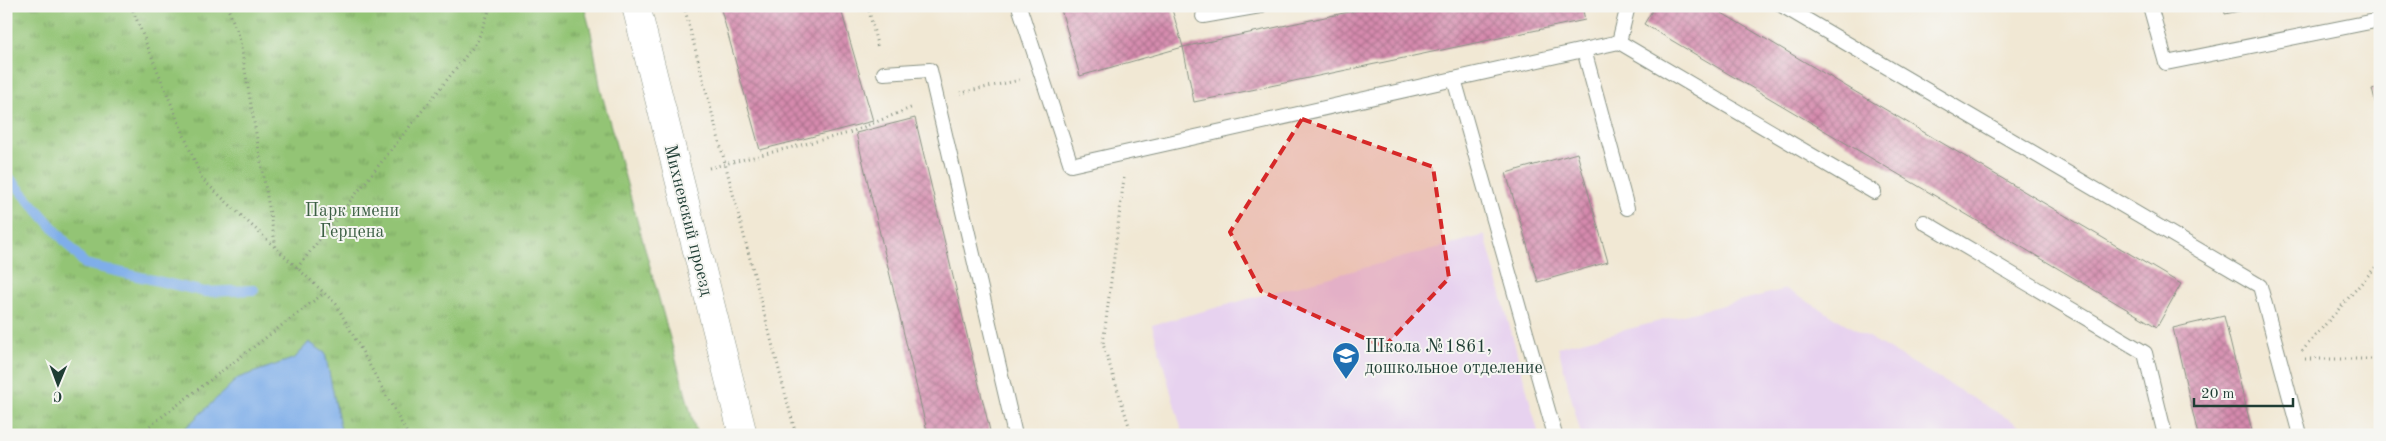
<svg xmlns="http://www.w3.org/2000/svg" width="2386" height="441" font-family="'Old Standard TT',serif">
	<defs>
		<pattern id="park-tufts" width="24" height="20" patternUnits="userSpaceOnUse" patternTransform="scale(1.25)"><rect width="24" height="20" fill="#93c474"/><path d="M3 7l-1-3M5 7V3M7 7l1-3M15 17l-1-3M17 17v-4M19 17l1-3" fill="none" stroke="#77a060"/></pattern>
		<pattern id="building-cross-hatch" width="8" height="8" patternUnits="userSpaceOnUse" patternTransform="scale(1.25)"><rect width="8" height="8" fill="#d58aad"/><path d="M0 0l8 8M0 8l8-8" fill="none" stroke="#ac728e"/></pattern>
	</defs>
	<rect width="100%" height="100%" fill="#f6f6f2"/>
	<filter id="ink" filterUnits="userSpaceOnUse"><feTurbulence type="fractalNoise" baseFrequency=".02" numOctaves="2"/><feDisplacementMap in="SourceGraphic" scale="10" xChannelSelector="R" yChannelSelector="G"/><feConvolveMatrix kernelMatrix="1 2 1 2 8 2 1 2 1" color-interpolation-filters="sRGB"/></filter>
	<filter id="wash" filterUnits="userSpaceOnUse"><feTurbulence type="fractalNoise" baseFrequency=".0096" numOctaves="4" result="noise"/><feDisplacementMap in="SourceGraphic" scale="20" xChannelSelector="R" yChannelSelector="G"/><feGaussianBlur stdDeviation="1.12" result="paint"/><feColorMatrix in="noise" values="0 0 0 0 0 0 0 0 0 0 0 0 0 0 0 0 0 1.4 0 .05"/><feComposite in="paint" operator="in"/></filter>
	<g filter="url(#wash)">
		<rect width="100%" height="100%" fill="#f1e8d4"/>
		<g fill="#e7d2ef">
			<path d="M1485,235L1539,435H1183L1152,325Z"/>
			<path d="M1786,289L2036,435H1581L1558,347Z"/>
		</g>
		<path fill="url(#park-tufts)" stroke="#598054" d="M6,6H584L591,32L601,91L697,435H6Z"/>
		<path fill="#7faee9" stroke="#4f768e" d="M309,342L325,353L342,435H178L238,378L295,358Z"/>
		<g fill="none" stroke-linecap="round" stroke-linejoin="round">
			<path stroke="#7faee9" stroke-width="10" d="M6,174L85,264L205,292L254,290"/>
		</g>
		<g id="blocks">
			<g fill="url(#building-cross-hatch)">
				<path d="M720,6H840L873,121L760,150Z"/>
				<path d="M1060,6H1171L1183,47L1080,76Z"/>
				<path d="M1377,6H1582L1585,20L1194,102L1183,47Z"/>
				<path d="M1655,6H1710L2181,284L2157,327L1644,24Z"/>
				<path d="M2224,6H2258V7L2225,14Z"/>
				<path d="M2380,87V118H2379L2372,89Z"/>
				<path d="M915,118L991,435H928L919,397L856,133Z"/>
				<path d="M1577,153L1608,262L1538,282L1506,173Z"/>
				<path d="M2224,316L2238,374L2253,435H2198L2173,328Z"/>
			</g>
		</g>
	</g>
	<g filter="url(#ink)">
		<use href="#blocks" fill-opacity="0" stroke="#889284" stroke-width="1"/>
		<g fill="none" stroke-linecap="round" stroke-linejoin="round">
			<defs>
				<g id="lane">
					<path d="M1019,6L1071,165L1619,42"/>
					<path d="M1628,6L1619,42L1874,192"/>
					<path d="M1783,6L2260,286L2300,435"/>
					<path d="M2150,6L2166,63L2380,20"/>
					<path d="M1203,16L1260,6"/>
					<path d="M1584,50L1627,208"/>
					<path d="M884,73L930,70L1015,435"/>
					<path d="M1454,79L1555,435"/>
					<path d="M1924,222L2145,353L2165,435"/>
				</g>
				<path id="street" d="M636,6L743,435"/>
			</defs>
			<use href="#lane" stroke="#889284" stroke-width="16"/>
			<use href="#street" stroke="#889284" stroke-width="29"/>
			<g stroke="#889284" stroke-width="3" stroke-dasharray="1 4" stroke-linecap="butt">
				<path d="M131,6L202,179L336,304L408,435"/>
				<path d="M227,6L239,36L276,248"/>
				<path d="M684,6L796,435"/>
				<path d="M868,6L878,49"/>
				<path d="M960,93L1020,80"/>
				<path d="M709,168L849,133L913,107"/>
				<path d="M1124,178L1103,344L1132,435"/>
				<path d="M297,268L477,42L491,6"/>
				<path d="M2302,351L2380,262"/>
				<path d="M2305,359H2380"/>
				<path d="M138,435L323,294"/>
			</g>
			<use href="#lane" stroke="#fff" stroke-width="14"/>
			<use href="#street" stroke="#fff" stroke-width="28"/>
		</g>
	</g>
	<path fill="#d62828" fill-opacity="0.2" stroke="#d62828" stroke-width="4" stroke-dasharray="10 6" stroke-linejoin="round" d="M1302,119L1433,167L1449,278L1384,347L1261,291L1230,232Z"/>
	<defs>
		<symbol id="school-pin" viewBox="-11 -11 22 30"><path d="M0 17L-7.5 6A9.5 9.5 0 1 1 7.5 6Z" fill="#1f6fb2" stroke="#f6f6f2"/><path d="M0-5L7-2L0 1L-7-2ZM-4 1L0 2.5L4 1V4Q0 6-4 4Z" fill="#fff"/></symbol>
	</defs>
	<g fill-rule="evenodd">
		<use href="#school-pin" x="1330" y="340" width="32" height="43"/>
	</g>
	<g text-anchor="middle" stroke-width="4" stroke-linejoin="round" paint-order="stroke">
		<g font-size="18" fill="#3c5f44" stroke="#f6f6f2">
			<text x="352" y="216">Парк имени<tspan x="352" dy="21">Герцена</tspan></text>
		</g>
		<g font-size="18" fill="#1f3d34" stroke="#f6f6f2">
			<text transform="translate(689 220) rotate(76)" y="6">Михневский проезд</text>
		</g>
		<g font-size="18" fill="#1f3d34" stroke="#f6f6f2" text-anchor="start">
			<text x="1365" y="352">Школа №1861,<tspan x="1365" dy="21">дошкольное отделение</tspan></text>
		</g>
	</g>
	<rect width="2386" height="441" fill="none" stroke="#f6f6f2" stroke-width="25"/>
	<g transform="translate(58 384) rotate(181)" stroke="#f6f6f2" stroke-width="4" paint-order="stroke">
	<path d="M0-4L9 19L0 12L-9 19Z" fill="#1f3d34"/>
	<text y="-8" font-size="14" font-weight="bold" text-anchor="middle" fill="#1f3d34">С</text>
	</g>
	<path d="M2194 398v8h99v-8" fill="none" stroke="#1f3d34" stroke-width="2.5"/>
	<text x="2201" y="398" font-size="15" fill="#1f3d34" stroke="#f6f6f2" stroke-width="4" paint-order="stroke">20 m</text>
</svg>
